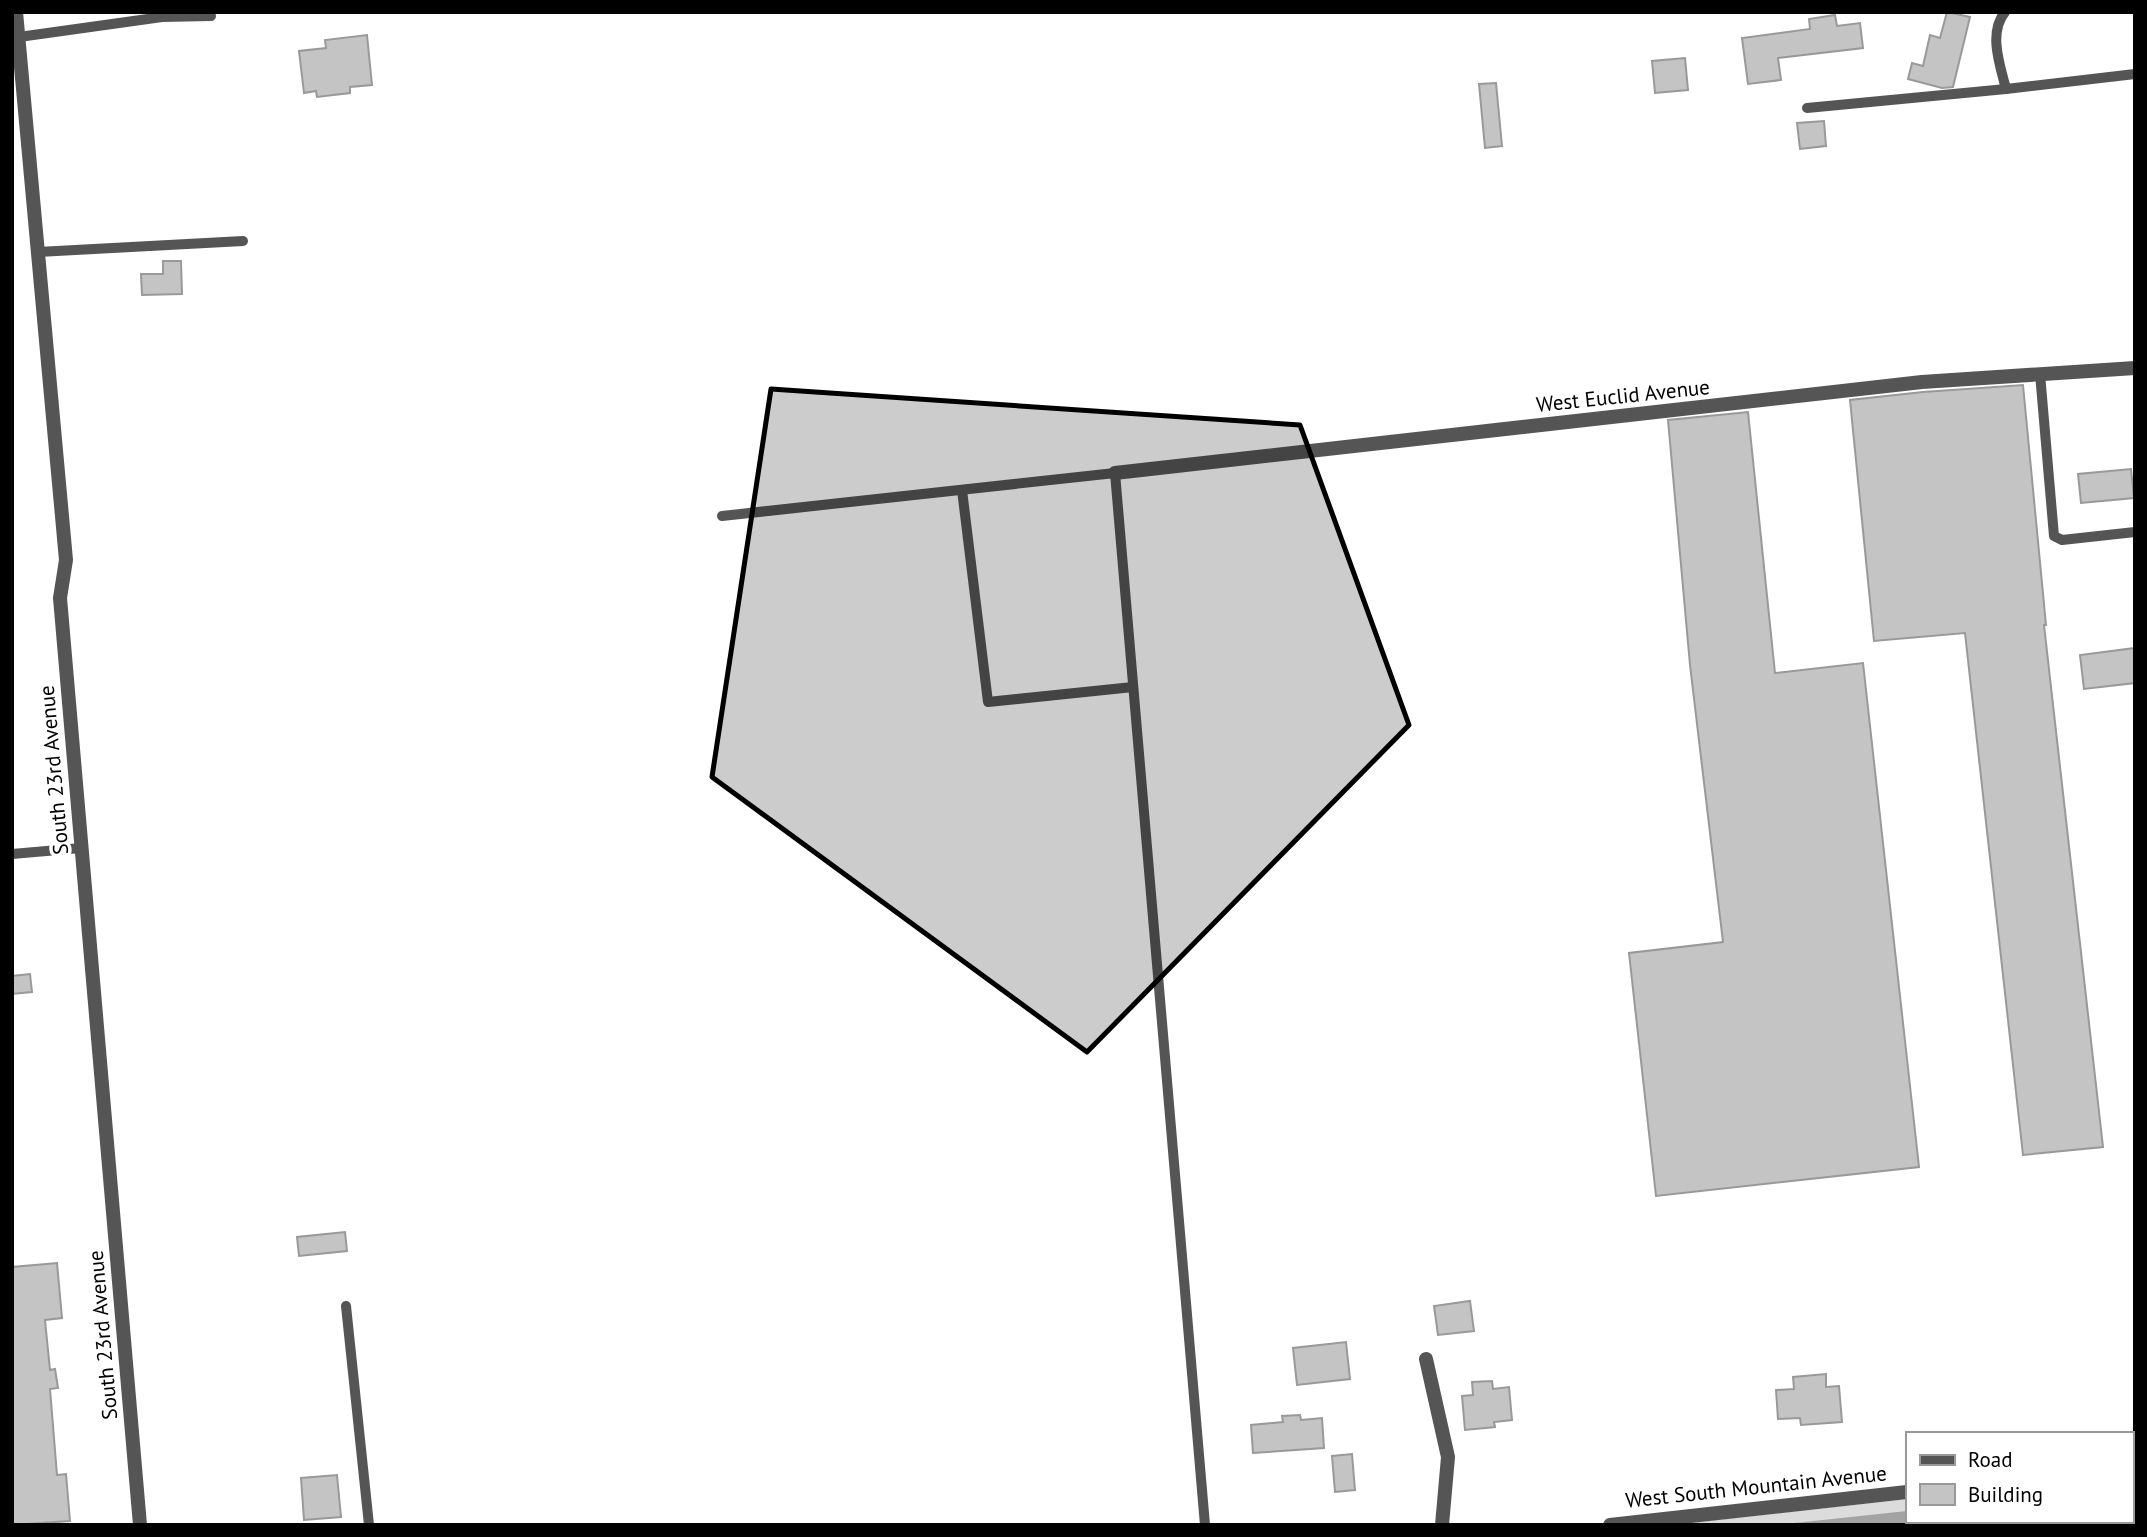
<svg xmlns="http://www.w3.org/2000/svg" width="2147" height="1537" font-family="'PT Sans',sans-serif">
	<rect width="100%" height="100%" fill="#fff"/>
	<path fill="#dcdcdc" d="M2131,1474H2135V1525H1672L1907,1499V1521H2131Z"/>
	<path fill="#a3a3a3" d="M2135,1488V1525H1776L1907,1511V1521H2131V1489Z"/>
	<g fill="#c4c4c4" stroke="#999" stroke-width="2">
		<path d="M1947,12L1970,17L1953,87L1942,88L1908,79L1912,63L1923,66L1930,35L1940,38Z"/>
		<path d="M1835,15L1837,26L1860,23L1863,48L1778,58L1781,80L1748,84L1742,38L1810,29L1809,19Z"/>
		<path d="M367,35L372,85L350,87V93L317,97L316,91L304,93L299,51L326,48L325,40Z"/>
		<path d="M1685,58L1688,90L1655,93L1652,61Z"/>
		<path d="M1496,83L1502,146L1485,148L1479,84Z"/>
		<path d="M1824,121L1826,146L1800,149L1797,123Z"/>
		<path d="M163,261H181L182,294L142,295L141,274H163Z"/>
		<path d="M2023,385L2046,625H2044L2103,1147L2023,1155L1965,633L1874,641L1850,400L1923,392Z"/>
		<path d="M1748,412L1775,673L1863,663L1919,1167L1656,1196L1629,953L1723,942L1690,665L1668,420Z"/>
		<path d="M2131,469L2134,498L2081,503L2078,474Z"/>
		<path d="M2135,648V683L2084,689L2080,655Z"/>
		<path d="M30,974L32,992L12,994V976Z"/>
		<path d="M345,1232L347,1251L299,1256L297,1237Z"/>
		<path d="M57,1263L62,1318L45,1320L50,1370L55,1369L58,1388L50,1389L57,1475L66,1474L70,1521L12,1525V1267Z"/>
		<path d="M1470,1301L1474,1331L1438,1335L1434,1306Z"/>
		<path d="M1346,1342L1350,1379L1297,1385L1293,1348Z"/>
		<path d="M1826,1374V1387L1839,1386L1842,1422L1801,1425L1800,1418L1778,1419L1776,1390L1794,1389L1793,1377Z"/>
		<path d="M1492,1381L1493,1389L1509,1387L1512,1420L1494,1422L1495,1427L1465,1430L1462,1396L1473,1395L1472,1382Z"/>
		<path d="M1300,1415L1301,1420L1322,1418L1324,1448L1253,1453L1251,1425L1283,1422L1282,1416Z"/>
		<path d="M1352,1454L1355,1490L1335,1492L1332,1456Z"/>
		<path d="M337,1475L341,1517L304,1520L301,1478Z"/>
	</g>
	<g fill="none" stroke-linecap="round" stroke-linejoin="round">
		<g stroke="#555" stroke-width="10">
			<path d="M2005,12C1988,33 2000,65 2006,89L2135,74"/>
			<path d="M19,37L162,17L211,16"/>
			<path d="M1807,108L2006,89"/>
			<path d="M38,252L243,241"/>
			<path d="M2040,374L2054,536L2062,540L2135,532"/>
			<path d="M962,490L988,702L1133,687"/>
			<path d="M722,516L1115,473L1205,1525"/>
			<path d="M12,854L81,848"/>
			<path d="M346,1306L369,1525"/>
		</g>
		<g stroke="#555" stroke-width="14">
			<path d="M16,12L66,560L60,598L140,1525"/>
			<path d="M1115,473L1922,382L2135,368"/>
			<path d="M1426,1359L1448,1457L1442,1525"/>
			<path d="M2131,1467H2135"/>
			<path d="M1610,1525L1907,1492"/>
		</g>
	</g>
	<path fill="#000" fill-opacity="0.2" stroke="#000" stroke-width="5" stroke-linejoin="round" d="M771,389L1300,425L1409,725L1087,1052L712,777Z"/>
	<g text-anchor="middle" stroke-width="7" stroke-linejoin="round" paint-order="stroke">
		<g font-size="21" fill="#000" stroke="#fff">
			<text transform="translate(1623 396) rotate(-6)" y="7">West Euclid Avenue</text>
			<text transform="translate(54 770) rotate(-95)" y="7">South 23rd Avenue</text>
			<text transform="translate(103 1335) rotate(-95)" y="7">South 23rd Avenue</text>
			<text transform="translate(1756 1487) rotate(-6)" y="7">West South Mountain Avenue</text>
		</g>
	</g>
	<rect width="2147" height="1537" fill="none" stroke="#000000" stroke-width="28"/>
	<rect x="1906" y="1432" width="228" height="91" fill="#ffffff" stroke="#999999" stroke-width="2"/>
	<rect x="1920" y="1455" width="35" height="10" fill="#555555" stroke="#999999" stroke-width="2"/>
	<text x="1968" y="1467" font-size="21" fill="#000000">Road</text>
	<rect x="1920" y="1484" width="35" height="21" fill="#c4c4c4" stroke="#999999" stroke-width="2"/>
	<text x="1968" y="1502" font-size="21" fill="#000000">Building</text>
</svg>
